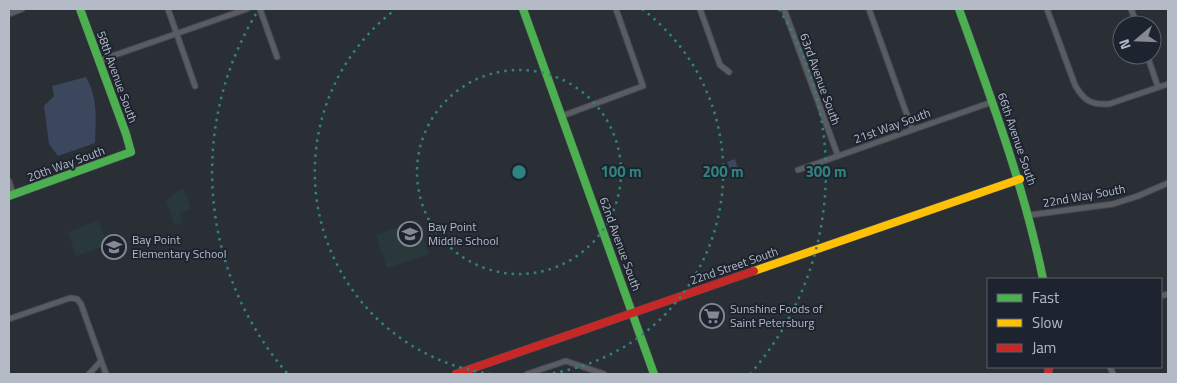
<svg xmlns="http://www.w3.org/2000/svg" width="1177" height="383" font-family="'Titillium Web',sans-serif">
	<rect width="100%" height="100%" fill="#2a2e35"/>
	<g fill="#28383b">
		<path d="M184,189L191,209L180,213L183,223L175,226L166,200L177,191Z"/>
		<path d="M99,220L107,245L76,256L68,232Z"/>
		<path d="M417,220L429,254L387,268L376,235Z"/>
	</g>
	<g fill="#3a475d">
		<path d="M86,77C98,98 96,119 95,143L58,156L49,144L44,106L54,96L52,86Z"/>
		<path d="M735,159L740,174L733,177L727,162Z"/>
	</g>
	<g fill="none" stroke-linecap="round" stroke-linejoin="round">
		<defs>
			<g id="street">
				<path d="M168,9L195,86"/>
				<path d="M260,9L277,57"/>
				<path d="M700,9L720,65L729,72"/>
				<path d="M784,9L838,156"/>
				<path d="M869,9L912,129"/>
				<path d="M1047,9L1075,85C1084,101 1091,105 1109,104L1168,84"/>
				<path d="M1131,9L1137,25"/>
				<path d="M9,14L22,9"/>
				<path d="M1147,55L1158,87"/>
				<path d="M98,61L247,9"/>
				<path d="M562,116L643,86L616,9"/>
				<path d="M798,170L992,102"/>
				<path d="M9,181L13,194"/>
				<path d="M1030,215L1113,204L1138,196L1168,183"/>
				<path d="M1161,296L1168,294"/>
				<path d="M9,319L70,298L77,299L81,304L106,374"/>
				<path d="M1110,367L1113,374"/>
				<path d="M89,374L101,361"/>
				<path d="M527,374L566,361L604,374"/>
			</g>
			<g id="fast">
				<path d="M523,9L654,374"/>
				<path d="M959,9C991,98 1024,186 1043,279"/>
				<path d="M9,196L131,152L126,134L80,9"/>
			</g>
			<path id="slow" d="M754,271L1020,179"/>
			<g id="jam">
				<path d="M456,374L754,271"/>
				<path d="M1048,374L1049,367"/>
			</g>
		</defs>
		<use href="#street" stroke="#46494e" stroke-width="7"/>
		<use href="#fast" stroke="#46494e" stroke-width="9"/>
		<use href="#slow" stroke="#46494e" stroke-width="9"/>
		<use href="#jam" stroke="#46494e" stroke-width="9"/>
		<use href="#street" stroke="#595c63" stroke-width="5"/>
		<use href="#fast" stroke="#4caf50" stroke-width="8"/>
		<use href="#slow" stroke="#ffc107" stroke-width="8"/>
		<use href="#jam" stroke="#c62828" stroke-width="8"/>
	</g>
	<g fill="none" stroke="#308480" stroke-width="2.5" stroke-dasharray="2.5 5">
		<circle cx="519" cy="172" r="102"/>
		<path d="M491 374A204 204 0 0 1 396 9M642 9A204 204 0 0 1 547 374"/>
		<path d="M287 373A307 307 0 0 1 259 9M779 9A307 307 0 0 1 751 373"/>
	</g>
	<defs>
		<symbol id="school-ring" viewBox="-11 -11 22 22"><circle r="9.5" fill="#1e242f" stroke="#848993" stroke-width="1.5"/><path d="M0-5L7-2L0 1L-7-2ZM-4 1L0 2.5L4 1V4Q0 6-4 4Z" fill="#848993"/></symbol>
		<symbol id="supermarket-ring" viewBox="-11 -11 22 22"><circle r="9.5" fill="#1e242f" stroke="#848993" stroke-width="1.5"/><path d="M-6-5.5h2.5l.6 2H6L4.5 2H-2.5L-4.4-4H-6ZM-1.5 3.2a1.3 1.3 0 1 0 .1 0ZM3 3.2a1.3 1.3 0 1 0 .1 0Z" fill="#848993"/></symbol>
	</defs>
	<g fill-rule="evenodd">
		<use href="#school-ring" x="396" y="220" width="28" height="28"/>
		<use href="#school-ring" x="100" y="233" width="28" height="28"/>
		<use href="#supermarket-ring" x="698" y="302" width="28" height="28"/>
	</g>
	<g text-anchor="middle" stroke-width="4" stroke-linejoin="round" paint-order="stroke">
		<g font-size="12" fill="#b4bac6" stroke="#1e242f">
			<text transform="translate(117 77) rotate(70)" y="4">58th Avenue South</text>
			<text transform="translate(820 79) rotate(70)" y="4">63rd Avenue South</text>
			<text transform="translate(892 126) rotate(-20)" y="4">21st Way South</text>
			<text transform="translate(1017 139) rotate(71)" y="4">66th Avenue South</text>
			<text transform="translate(66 164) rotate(-20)" y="4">20th Way South</text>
			<text transform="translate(1084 196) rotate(-10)" y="4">22nd Way South</text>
			<text transform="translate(620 244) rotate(70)" y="4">62nd Avenue South</text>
			<text transform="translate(734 266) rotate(-19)" y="4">22nd Street South</text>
		</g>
		<g font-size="12" fill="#b4bac6" stroke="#1e242f" text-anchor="start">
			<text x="428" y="231">Bay Point<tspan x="428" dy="14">Middle School</tspan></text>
			<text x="132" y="244">Bay Point<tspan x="132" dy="14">Elementary School</tspan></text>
			<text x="730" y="313">Sunshine Foods of<tspan x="730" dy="14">Saint Petersburg</tspan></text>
		</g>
	</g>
	<circle cx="519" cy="172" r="8" fill="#308480" stroke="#1e242f" stroke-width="2.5"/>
	<g font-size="15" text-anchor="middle" font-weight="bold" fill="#308480" stroke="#1e242f" stroke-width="4" stroke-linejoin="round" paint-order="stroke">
		<text x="621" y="177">100 m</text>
		<text x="723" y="177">200 m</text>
		<text x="826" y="177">300 m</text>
	</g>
	<rect width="1177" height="383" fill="none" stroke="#b4bac6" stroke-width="20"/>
	<rect x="987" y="278" width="175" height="90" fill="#1e242f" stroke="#5a606b"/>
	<rect x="997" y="294" width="25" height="8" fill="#4caf50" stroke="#5a606b"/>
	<text x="1032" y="303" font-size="15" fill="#b4bac6">Fast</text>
	<rect x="997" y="319" width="25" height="8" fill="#ffc107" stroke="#5a606b"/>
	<text x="1032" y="328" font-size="15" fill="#b4bac6">Slow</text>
	<rect x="997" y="344" width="25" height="8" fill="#c62828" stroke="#5a606b"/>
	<text x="1032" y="353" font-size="15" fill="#b4bac6">Jam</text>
	<g transform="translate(1137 40) rotate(251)"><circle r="24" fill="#1e242f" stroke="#5a606b"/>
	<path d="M0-4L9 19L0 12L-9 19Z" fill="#848993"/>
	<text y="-8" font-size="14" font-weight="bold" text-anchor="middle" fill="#b4bac6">N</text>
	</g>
</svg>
